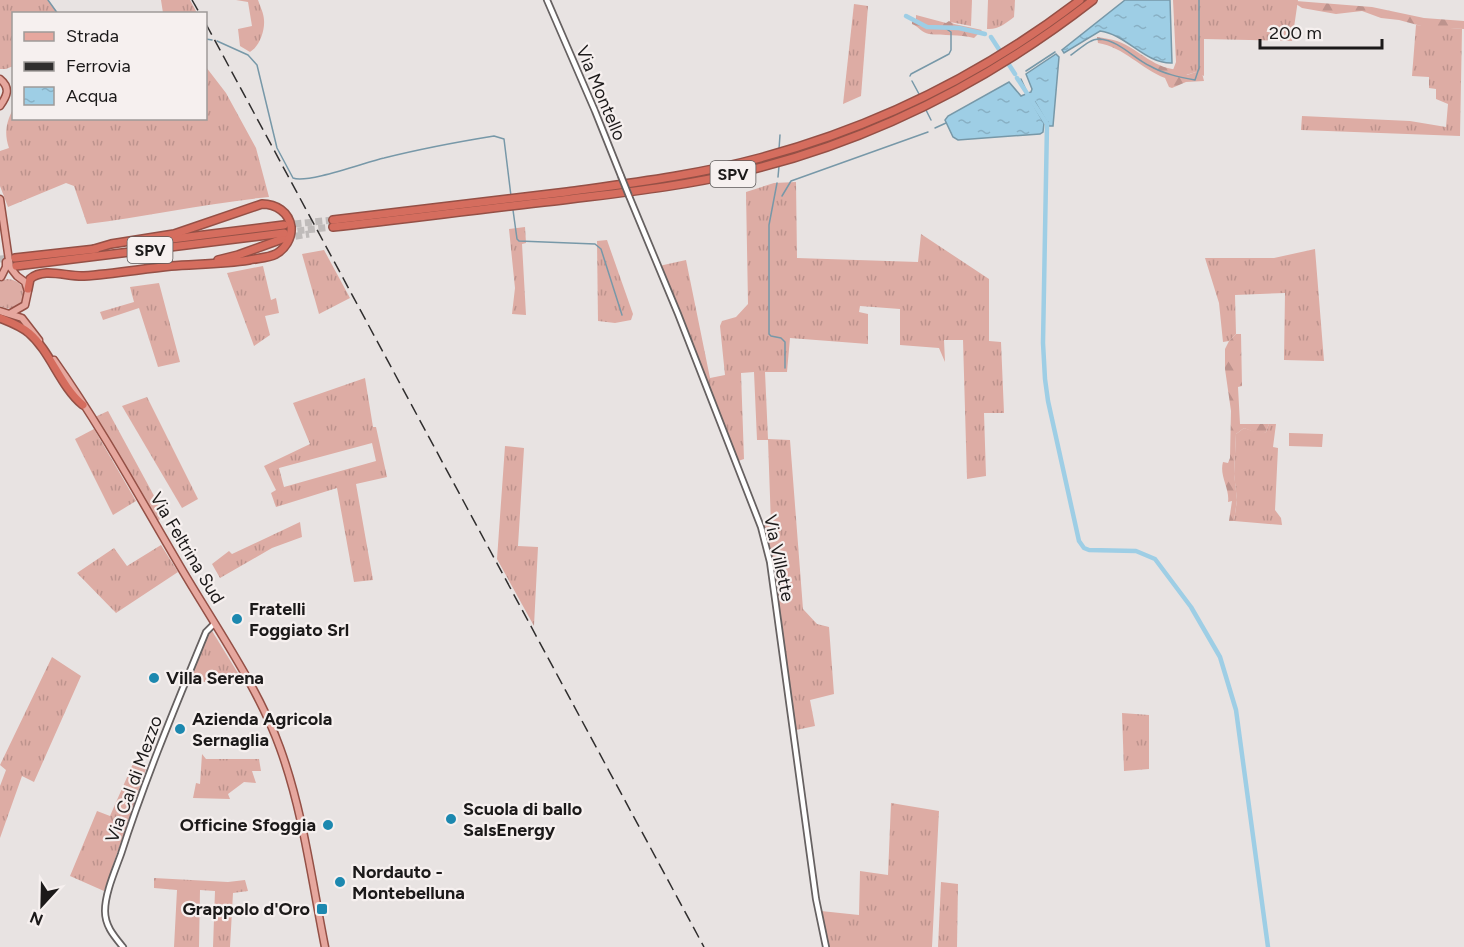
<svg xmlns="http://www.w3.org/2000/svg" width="1464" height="947" font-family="Figtree,sans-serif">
	<defs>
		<pattern id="grass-tufts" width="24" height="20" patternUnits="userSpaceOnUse" patternTransform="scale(1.5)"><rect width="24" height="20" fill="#ddaca4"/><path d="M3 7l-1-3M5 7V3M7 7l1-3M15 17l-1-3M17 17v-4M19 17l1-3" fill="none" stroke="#bd938d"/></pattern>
		<pattern id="forest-firs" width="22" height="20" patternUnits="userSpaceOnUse" patternTransform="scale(1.5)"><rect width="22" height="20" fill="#ddaca4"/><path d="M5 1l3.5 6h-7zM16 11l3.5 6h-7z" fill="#bd938d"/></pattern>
		<pattern id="water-ripples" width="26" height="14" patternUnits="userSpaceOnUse" patternTransform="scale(1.5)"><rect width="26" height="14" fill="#9ecee5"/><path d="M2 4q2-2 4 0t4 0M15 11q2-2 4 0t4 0" fill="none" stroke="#88b0c4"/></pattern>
	</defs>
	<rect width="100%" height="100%" fill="#e8e3e2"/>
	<g fill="url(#grass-tufts)" fill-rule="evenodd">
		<path d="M0,0H48L58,13L14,14L13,66L6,69H0Z"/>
		<path d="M161,0H190L197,13H163Z"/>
		<path d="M236,0H258C260,6 264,14 264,20C265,31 259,47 250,52L240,46L238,29L252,26L248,2Z"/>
		<path d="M950,0H972L971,26L950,22Z"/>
		<path d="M988,0H1015L1014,17C1006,23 998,30 987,29Z"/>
		<path d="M1173,0H1298L1292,41L1204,39V76L1196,72L1186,75L1173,70L1176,62Z"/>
		<path d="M854,4L868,6L861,96L843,104Z"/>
		<path d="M1416,25L1462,29L1460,136L1301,130L1302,116L1410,121L1446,127L1448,104L1436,99V89L1429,88V77L1412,76Z"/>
		<path d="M206,67L226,93L256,148L269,197C208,203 148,216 87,224L74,186L66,183L8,207L0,186V151L9,148C4,133 6,123 13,109L14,118H206Z"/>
		<path d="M796,182L797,258L918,262L921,234L989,279V341L1001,342L1004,413H984L986,476L967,479L963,340H944L945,362L939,348L900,345V309L860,306L859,312L868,314V344L790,338L787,372H765L768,439L790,440L803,609L817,624L829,627L834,694L810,700L815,726L796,730L772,561L762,525H771L768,440H757L754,372L741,373L744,459L738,461L659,266L686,260L710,378L725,375L720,326L722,321L736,317L748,304L746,192L774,183Z"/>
		<path d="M525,227L526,243L522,244L526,315L512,314L515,288L509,229Z"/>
		<path d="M607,240L633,314L631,320L615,323L598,321L597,241Z"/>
		<path d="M1315,249L1324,361L1284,360L1285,293L1235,295L1236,334L1229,341L1223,342L1219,303L1205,258H1274Z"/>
		<path d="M324,250L350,298L319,314L302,254Z"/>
		<path d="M263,266L271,300L276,298L279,313L265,316L270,335L254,346L227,273Z"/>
		<path d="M7,279C35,281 25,318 0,306V282Z"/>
		<path d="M159,283L180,362L158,367L139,308L103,320L100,312L134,302L130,287Z"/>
		<path d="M365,378L373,427H376L387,477L356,484L373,580L354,582L337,488L276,507L271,493L276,490L264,466L310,444L293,403ZM372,443L376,461L284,487L279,468Z"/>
		<path d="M147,397L198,499L182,508L122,406Z"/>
		<path d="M108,411L165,516L157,521L95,417Z"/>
		<path d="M1269,424H1276L1273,447L1278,448L1275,510L1281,518L1282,525L1234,521L1237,500L1234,474L1236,434L1244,428L1261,434L1266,432Z"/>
		<path d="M94,429L136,501L113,515L75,439Z"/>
		<path d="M505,446L524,448L518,546L538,547L534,626L497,559Z"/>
		<path d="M300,522L302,537L272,548L220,578L212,564L229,551L232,554Z"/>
		<path d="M161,545L178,572L116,613L77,573L114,548L127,566Z"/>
		<path d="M209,626L244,683L213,684L189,678Z"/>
		<path d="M52,657L81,676L34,782L22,776L0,838V786L6,770L0,765Z"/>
		<path d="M1122,713L1149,715V769L1124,771Z"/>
		<path d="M202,754L206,759H259L261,771H252L256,783L244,782L228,794L230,799L193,798L196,783L200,784Z"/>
		<path d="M135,759L146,769L104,891L70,876L97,811L110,816Z"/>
		<path d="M891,803L939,811L932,947H828L821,911L859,915L860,871L888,875Z"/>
		<path d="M154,878L228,882L245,880L248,891L233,893L230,947H213L215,891L200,890L199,947H174L177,890L154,888Z"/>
		<path d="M941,882L958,884L957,947H938Z"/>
	</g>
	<g fill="url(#forest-firs)">
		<path d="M1296,1L1372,7L1424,18L1464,21V29L1425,27L1399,20L1381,18L1362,11L1336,14L1302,8L1296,4Z"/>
		<path d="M916,15L946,23L949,21L954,24L982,30L974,38C959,34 944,36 929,34C922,33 918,26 912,24V18L920,22L916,19Z"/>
		<path d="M1097,37C1104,38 1111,39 1117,41C1141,50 1154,70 1182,70L1187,75L1196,72L1202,73L1204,81L1186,82L1172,88L1169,87L1165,78C1141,69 1124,47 1098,43Z"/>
		<path d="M1236,334H1241L1242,386L1238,387L1240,424H1269L1266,432L1261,435L1244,428L1236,434L1234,473L1237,500L1234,521H1229L1232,501L1228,502C1230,488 1219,476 1223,462L1228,463L1230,458L1231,411L1225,369V349L1229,341Z"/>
	</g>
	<path fill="#ddaca4" d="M1289,433L1323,434L1322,447L1289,446Z"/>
	<g fill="url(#water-ripples)" stroke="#7798a8" stroke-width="1.5">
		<path d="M1125,0H1170L1172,63C1145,64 1126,34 1100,31L1064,53L1062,50Z"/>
		<path d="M1056,54L1059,57L1053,126H1049L1035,102L1033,104L1044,123L1043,132L1040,134L958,140L953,137L945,120L948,116L1009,82L1021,96L1031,92L1032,89L1026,74Z"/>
	</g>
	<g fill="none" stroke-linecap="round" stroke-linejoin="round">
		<g stroke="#7798a8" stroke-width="1.5">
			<path d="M48,0L58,14"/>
			<path d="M206,39L212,40"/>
			<path d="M217,41L248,55L257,65L277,148L293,178C307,184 366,162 384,158C420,149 457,142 494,136L504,139L511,196"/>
			<path d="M1071,55C1079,50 1090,38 1100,39C1120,41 1133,58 1150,66C1164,74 1179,77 1195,80L1199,68V0"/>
			<path d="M1026,71L1055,52"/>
			<path d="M910,76L911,74L949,54L951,50V32L945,28"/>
			<path d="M1021,79L1026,90"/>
			<path d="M912,81L919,94"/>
			<path d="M926,110L931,120"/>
			<path d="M935,128L946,123"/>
			<path d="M779,149L780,135"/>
			<path d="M778,177L779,166"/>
			<path d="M777,183L769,225V334L771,336L781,338L785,342V368"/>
			<path d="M782,196L791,181L928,132"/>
			<path d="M513,210L517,239L519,241L595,244L601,249L622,315"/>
		</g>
		<g stroke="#9ecee5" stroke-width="4.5">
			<path d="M906,16L927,27L959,28L985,34"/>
			<path d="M991,37L1015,74"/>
			<path d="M1017,78L1047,124L1043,343L1045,379L1048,401L1079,541L1084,548L1089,550L1136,551L1155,559L1191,607L1220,657L1236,710L1268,947"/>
		</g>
		<g stroke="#bfbbba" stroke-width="7" stroke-dasharray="7 3.5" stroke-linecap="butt">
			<path d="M284,225L333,220"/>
			<path d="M287,232L333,227"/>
			<path d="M285,238L309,234"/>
			<path d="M0,259L13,258"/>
		</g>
		<defs>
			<g id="tertiary">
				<path d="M547,0L595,111L621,176"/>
				<path d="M629,196L678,314L761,527L770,562L816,899L826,947"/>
				<path d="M123,947C114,936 105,926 105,911C105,893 115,871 121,854C145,779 176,705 206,632L214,624"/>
			</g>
			<g id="primary">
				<path d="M0,79C11,88 7,96 0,106"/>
				<path d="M0,199L10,267L17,276L25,282L28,291L25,305L11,313"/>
				<path d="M1,277L6,267V262"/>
				<path d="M0,311L22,318L39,340"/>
				<path d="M54,360C102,428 142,502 184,573C216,627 259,689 280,748C303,811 312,882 325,947"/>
			</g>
			<g id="motorway">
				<path d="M333,220C411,211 489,202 567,192C632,183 697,175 760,158C876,127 985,73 1080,0"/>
				<path d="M333,227C407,219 480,209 554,201C617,193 680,187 742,172C871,141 989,81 1093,0"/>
				<path d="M164,240L284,225"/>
				<path d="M15,258L96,249"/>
				<path d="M218,260L238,255L285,238"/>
				<path d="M16,266L284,233"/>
				<path d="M28,289L30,279C44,267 67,277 84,276C113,274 142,269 171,266C197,264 223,264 249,260C258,258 268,258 276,254C285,249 292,238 291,227C289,212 276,204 262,204L174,234L111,244L94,249"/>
				<path d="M0,318C10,322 21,326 29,333C51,352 60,386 83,405"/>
			</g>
		</defs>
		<use href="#tertiary" stroke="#666161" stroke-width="8"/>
		<use href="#primary" stroke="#945046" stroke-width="9"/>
		<use href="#motorway" stroke="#945046" stroke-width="10"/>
		<use href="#tertiary" stroke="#fff" stroke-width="4.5"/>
		<use href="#primary" stroke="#e6a79e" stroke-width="6"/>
		<use href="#motorway" stroke="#d56d5e" stroke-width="7"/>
		<g stroke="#302e2e" stroke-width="1.5" stroke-dasharray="12 6" stroke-linecap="butt">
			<path d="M192,0L200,14"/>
			<path d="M206,24L704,947"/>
		</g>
		<defs>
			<path id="tertiary-bridge" d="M621,176L629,196"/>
		</defs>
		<use href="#tertiary-bridge" stroke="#666161" stroke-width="8" stroke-linecap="butt"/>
		<use href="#tertiary-bridge" stroke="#fff" stroke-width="4.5"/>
	</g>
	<g fill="#1c88af" stroke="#f6f0ef" stroke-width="2">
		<circle cx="237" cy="619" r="6"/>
		<circle cx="154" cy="678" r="6"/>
		<circle cx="180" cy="729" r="6"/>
		<circle cx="451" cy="819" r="6"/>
		<circle cx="328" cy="825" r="6"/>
		<circle cx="340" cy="882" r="6"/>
		<rect x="316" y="903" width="12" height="12" rx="3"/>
	</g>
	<g text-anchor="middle" stroke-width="4.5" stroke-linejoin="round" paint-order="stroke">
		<g fill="#f6f0ef" stroke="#5d5a59" stroke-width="1.5">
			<rect x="710.5" y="161" width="45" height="26" rx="4.5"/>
			<rect x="127.5" y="237" width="45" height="26" rx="4.5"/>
		</g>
		<g font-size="16" font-weight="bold" fill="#1b1919">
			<text x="733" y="180">SPV</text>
			<text x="150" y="256">SPV</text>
		</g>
		<g font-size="18" fill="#1b1919" stroke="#f6f0ef">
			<text transform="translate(601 93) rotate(67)" y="6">Via Montello</text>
			<text transform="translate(187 548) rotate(59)" y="6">Via Feltrina Sud</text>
			<text transform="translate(779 558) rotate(78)" y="6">Via Villette</text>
			<text transform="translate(134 779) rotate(-70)" y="6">Via Cal di Mezzo</text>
		</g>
		<g font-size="18" font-weight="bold" fill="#1b1919" stroke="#f6f0ef" text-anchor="start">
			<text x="249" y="615">Fratelli<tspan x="249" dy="21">Foggiato Srl</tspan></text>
			<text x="166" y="684">Villa Serena</text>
			<text x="192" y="725">Azienda Agricola<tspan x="192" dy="21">Sernaglia</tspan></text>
			<text x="463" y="815">Scuola di ballo<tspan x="463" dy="21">SalsEnergy</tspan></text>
			<text x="316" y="831" text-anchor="end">Officine Sfoggia</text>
			<text x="352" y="878">Nordauto -<tspan x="352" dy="21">Montebelluna</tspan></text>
			<text x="310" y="915" text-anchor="end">Grappolo d'Oro</text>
		</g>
	</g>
	<rect x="12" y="12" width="195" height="108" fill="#f6f0ef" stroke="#9e9a99" stroke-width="1.5"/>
	<rect x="24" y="32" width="30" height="9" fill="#e6a79e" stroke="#9e9a99" stroke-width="1.5"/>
	<text x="66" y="42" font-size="18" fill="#1b1919">Strada</text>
	<rect x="24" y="62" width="30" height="9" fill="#302e2e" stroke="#9e9a99" stroke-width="1.5"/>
	<text x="66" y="72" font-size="18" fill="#1b1919">Ferrovia</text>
	<rect x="24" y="87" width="30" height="18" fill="url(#water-ripples)" stroke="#9e9a99" stroke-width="1.5"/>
	<text x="66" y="102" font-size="18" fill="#1b1919">Acqua</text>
	<g transform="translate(42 905) rotate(202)" stroke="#f6f0ef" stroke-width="4.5" paint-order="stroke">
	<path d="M0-4.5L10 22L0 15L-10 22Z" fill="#1b1919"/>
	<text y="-9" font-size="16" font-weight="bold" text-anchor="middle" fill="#1b1919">N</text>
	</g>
	<path d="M1260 39v9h122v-9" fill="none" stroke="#1b1919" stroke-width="3"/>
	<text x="1269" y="39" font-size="18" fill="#1b1919" stroke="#f6f0ef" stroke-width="4.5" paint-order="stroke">200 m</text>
</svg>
